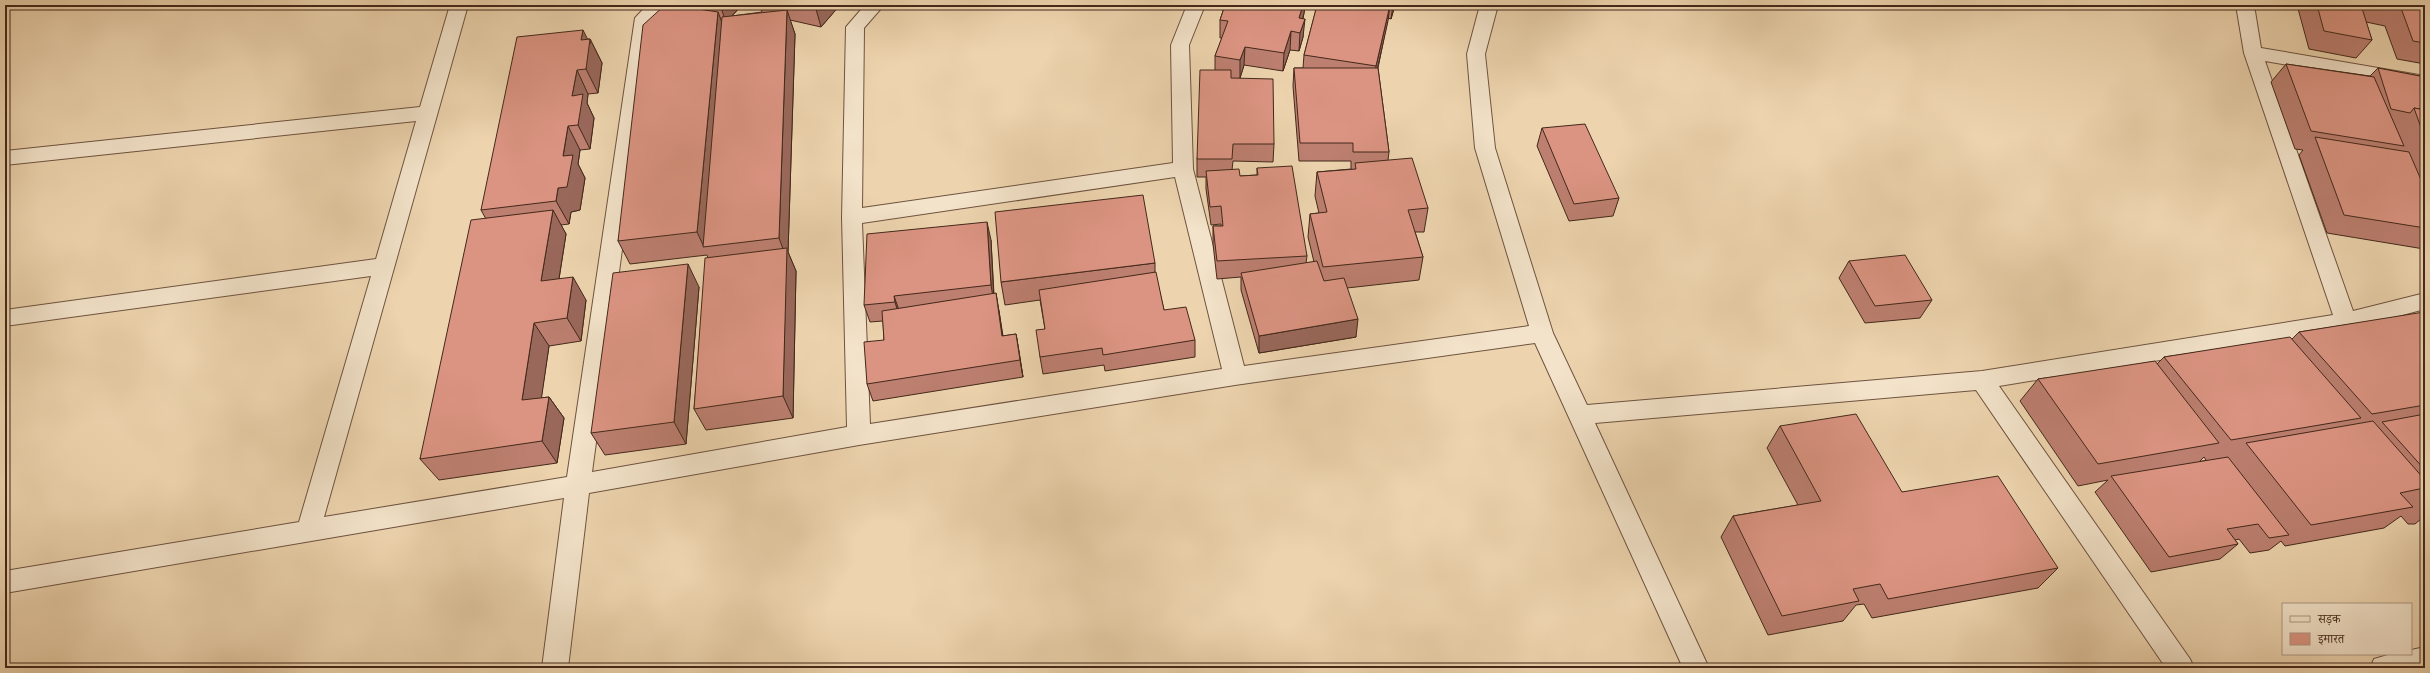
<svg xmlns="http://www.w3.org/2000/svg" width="2430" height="673" font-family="'Old Standard TT','Noto Serif Devanagari',serif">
	<rect width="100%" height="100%" fill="#edd4ae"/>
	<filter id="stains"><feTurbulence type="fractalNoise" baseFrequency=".005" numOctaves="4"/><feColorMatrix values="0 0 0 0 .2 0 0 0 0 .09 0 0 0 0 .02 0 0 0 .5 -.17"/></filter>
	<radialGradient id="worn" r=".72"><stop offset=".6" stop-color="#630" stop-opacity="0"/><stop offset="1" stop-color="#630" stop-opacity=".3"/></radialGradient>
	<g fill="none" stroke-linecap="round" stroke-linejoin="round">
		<defs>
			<g id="minor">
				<path d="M450,5H468L324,517L567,477L635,18L647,5H666L653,20L592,472L847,427L842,217L846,27L865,5H884L864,28L862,208L1173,163L1171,45L1187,5H1205L1189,45L1193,169L1244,366L1529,326L1475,148L1467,54L1480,5H1498L1485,54L1495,148L1553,333L1587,405L1982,371L2333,315L2244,53L2236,5H2254L2261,48L2425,76V88L2265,61L2353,311L2425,293V309L2346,330L1999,386L2190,659L2194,668H2166L1976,390L1595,423L1709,668H1683L1535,343L1235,385L859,445L589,493L568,668H542L564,498L5,593V571L299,522L371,276L5,326V310L376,259L416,121L5,165V151L420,107ZM1175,177L1222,369L870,424L862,223Z"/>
				<path d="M2425,647V668H2370L2374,659L2391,654H2411V650Z"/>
			</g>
		</defs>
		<use href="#minor" stroke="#6e533f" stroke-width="2"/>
		<use href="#minor" fill="#f3e3ca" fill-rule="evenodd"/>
	</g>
	<g fill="#bc7f70" stroke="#43281a" fill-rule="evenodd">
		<path d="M674,5H742L732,16L762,12L759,5H840L821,27L790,20L795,34L788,252L796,271L793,418L706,430L694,409L708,258L707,255L630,264L618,241Z"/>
		<path d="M1225,5H1305L1304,13L1303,19V37L1299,51L1290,50L1283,71L1244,65L1240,78L1274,144L1273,162L1233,161L1232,170L1240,176L1257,175V168L1307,256L1306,263L1314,262L1308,237L1310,214L1319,213L1315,196L1317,172L1351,169V161H1299L1293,86L1294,68H1303L1304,55L1317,6L1309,5H1395L1391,19L1388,18L1378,68L1389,152L1388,160L1428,208L1424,232H1415L1423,257L1419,280L1347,288L1356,337L1259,353L1241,290V277L1217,279L1213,244V226H1221V224L1211,225L1206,189V177H1197V159L1215,70V56L1222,38H1220V20Z"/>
		<path d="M2297,5H2425V64L2397,59L2385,26L2366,22L2372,40L2356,58L2309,49Z"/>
		<path d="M588,39H590L602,63L598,93L588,94L587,103L594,118L590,149L580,150L578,164L585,178L580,210L571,212L569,224L561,225L566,234L559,279L586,300L581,341L549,346L541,398L549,397L564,418L557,463L439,480L420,459L486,219L481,210Z"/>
		<path d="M2286,64L2370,76L2378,68L2425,77V248L2424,249L2327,233L2299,155L2303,150L2295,149L2271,82Z"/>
		<path d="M1542,128L1619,198L1613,216L1569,221L1537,146Z"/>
		<path d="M991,240L994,294L999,311L1003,336L1016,334L1023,377L873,401L867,384L884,340L883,321L870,322L864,305Z"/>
		<path d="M1849,261L1932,300L1920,318L1865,323L1839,278Z"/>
		<path d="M1155,263V272L1164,310L1195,340V357L1105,371L1104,365L1043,374L1040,357L1045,329L1040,300L1005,305L1001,282Z"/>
		<path d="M699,287L686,444L605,455L591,433Z"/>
		<path d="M2425,313V523L2421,519L2415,524H2408L2401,516L2384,528L2285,546L2281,541L2269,550L2250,553L2239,539L2235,540L2238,544L2220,559L2151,572L2095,492L2108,480L2078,486L2020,401L2038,379L2157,364L2164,357L2292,339L2299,332ZM2204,457L2206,460L2199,462Z"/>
		<path d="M1780,426L1902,492L2058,568L2038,588L1872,618L1864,604L1856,605L1843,621L1768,635L1721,537L1733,516L1798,505L1767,448Z"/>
	</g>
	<g fill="#99685b" stroke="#43281a">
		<path d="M720,5H742L726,22Z"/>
		<path d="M819,5H840L821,27L816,9Z"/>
		<path d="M1303,5H1305L1304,13L1299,33V18Z"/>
		<path d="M1390,5L1388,21L1374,84L1376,66Z"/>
		<path d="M1393,5H1395L1391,19Z"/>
		<path d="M787,10L795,34L788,252L796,271L793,418L783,396L786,257L779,238Z"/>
		<path d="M718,12L727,36L704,247L697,232Z"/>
		<path d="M1305,19L1303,37L1299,51L1300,33Z"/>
		<path d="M583,30L590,44V39L602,63L598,93L586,69L581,40Z"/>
		<path d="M1291,31L1290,50L1283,71L1284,53Z"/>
		<path d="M1245,47L1244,65L1240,78V60Z"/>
		<path d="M577,70L588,94L587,103L594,118L590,149L578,125L572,96Z"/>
		<path d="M568,126L580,150L578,164L585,178L580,210L571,212L569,224L556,201Z"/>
		<path d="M553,210L566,234L555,304L541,281Z"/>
		<path d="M987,222L991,240L994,303L991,285Z"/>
		<path d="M688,264L699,287L686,444L674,422Z"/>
		<path d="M573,277L586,300L581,341L567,318Z"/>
		<path d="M996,293L999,311L1005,353L1002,336Z"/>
		<path d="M894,296L900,313V319L895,302Z"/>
		<path d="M1358,319L1356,337L1259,353V336Z"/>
		<path d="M534,323L549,346L538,422L522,400Z"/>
		<path d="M1016,334L1019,351L1023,377L1020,360Z"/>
		<path d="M549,397L564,418L557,463L542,441Z"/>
	</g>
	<g fill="#db9482" stroke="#43281a">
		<path d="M665,5H672L718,12L697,232L618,241L643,25Z"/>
		<path d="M799,5H819L816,9Z"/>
		<path d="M1225,5H1303L1299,18L1305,19L1300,33L1291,31L1284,53L1245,47L1240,60L1215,56L1228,21L1220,20Z"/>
		<path d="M1317,5H1390L1376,66L1304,55Z"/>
		<path d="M2317,5H2361L2372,40L2324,31Z"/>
		<path d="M2386,5H2425V43L2413,41L2401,8Z"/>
		<path d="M787,10L779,238L703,247L722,17Z"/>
		<path d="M583,30L581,40L590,39L586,69L577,70L572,96L583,94L578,125L568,126L563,156L573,155L567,187L558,188L556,201L481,210L517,37Z"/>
		<path d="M2286,64L2374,77L2404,146L2311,131Z"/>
		<path d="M1294,68H1378L1389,152H1353V143H1300Z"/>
		<path d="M2378,68L2425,77V110L2414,108L2410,113L2391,109Z"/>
		<path d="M1200,70H1231V78L1273,79L1274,144H1233L1232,159H1197Z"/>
		<path d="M2414,108L2425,110V139Z"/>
		<path d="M1585,124L1619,198L1574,204L1542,128Z"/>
		<path d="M2315,137L2409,152L2425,189V228L2344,215Z"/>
		<path d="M1412,158L1428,208L1408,210L1423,257L1323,267L1310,214L1327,212L1317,172L1356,169L1355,163Z"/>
		<path d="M1292,166L1307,256L1217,261L1213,226H1223L1221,206L1210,207L1206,171L1239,169L1240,176L1258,175L1257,168Z"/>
		<path d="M1143,195L1155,263L1001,282L995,212Z"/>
		<path d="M553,210L541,281L573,277L567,318L534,323L522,400L549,397L542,441L420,459L471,220Z"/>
		<path d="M987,222L991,285L894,296L895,302L864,305L867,234Z"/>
		<path d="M787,248L783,396L694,409L705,258Z"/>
		<path d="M1905,255L1932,300L1875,306L1849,261Z"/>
		<path d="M1317,261L1324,281L1344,278L1358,319L1259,336L1241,273Z"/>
		<path d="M688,264L674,422L591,433L613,273Z"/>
		<path d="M1156,272L1164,310L1186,307L1195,340L1103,355L1102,348L1040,357L1036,330L1045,329L1039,290Z"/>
		<path d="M996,293L1002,336L1016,334L1020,360L867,384L864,342L884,340L882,311Z"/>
		<path d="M2424,312L2425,313V405L2372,414L2299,332Z"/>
		<path d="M2290,337L2361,418L2231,440L2164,357Z"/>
		<path d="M2155,361L2219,443L2098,464L2038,379Z"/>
		<path d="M1856,414L1902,492L1998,476L2058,568L1888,599L1880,584L1853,589L1859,601L1782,616L1733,516L1821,501L1780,426Z"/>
		<path d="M2425,414V470L2382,422Z"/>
		<path d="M2373,421L2425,480V489L2424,488L2400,493L2413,507L2311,525L2246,443Z"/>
		<path d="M2228,457L2289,535L2269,538L2258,524L2227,529L2238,544L2169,557L2111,476Z"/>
	</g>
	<rect width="2430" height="673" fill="none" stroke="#edd4ae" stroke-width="20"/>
	<rect x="6" y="6" width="2418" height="661" fill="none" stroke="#43281a" stroke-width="2"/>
	<rect x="10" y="10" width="2410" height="653" fill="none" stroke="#43281a"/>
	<rect x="2282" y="603" width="130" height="52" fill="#f3e3ca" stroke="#ad9884"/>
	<rect x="2290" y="616" width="20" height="6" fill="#f3e3ca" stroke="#ad9884"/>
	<text x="2318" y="623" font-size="12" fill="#43281a">सड़क</text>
	<rect x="2290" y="633" width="20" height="12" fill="#db9482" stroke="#ad9884"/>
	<text x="2318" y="643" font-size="12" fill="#43281a">इमारत</text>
	<rect width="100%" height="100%" filter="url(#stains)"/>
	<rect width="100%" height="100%" fill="url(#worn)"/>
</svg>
